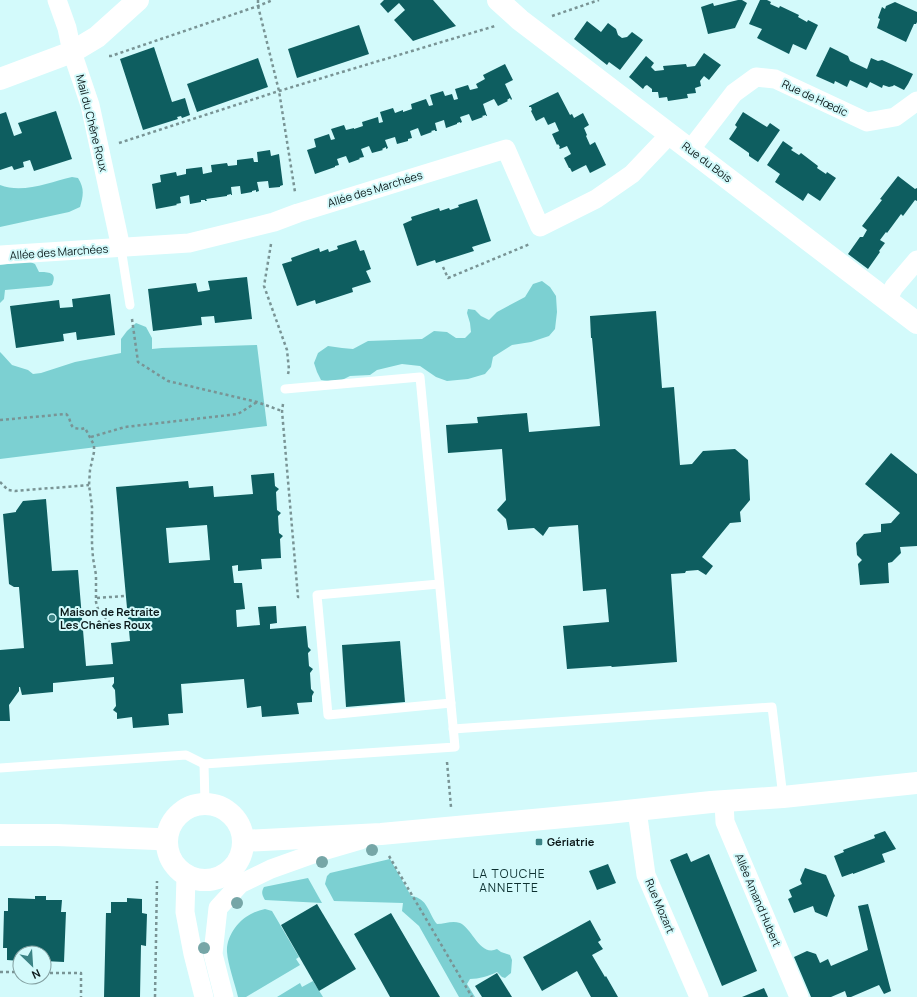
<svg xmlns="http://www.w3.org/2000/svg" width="917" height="997" font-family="Manrope,sans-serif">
	<rect width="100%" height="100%" fill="#d3fafb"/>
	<g fill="#7cd0d2">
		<path d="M72,177L78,178C85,189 83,196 80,207L69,212L0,227V185C23,194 50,182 72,177Z"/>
		<path d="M28,261L35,264L39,272C48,272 58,272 52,285L49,286L5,290L4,299L0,303V265Z"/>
		<path d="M542,281L550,287L556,296L557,312L555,329L549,336L531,342L512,345L493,357L491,367L485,374L468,379L447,381L436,377L420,366L402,364L377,370L370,375L350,376L342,380L328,381L321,380L317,372L314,363L318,353L328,346L342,348L353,349L368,341L422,339L434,331L447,332L456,338H465L471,332L470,323L467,313L468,309L475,310L481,316L489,320L497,312L525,297L533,284Z"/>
		<path d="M136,323L146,327L152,338V349L162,348L257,345L267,426L0,459V352L2,354L12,365L28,370L33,374L41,373L75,362L121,353V339L127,331Z"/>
		<path d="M390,859L411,896C428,898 428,913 437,924C445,924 452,920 460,923C472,928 480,957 497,949L501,952L510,955L512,960L511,973L505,978L502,977L497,972C489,976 479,979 470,979L467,984L475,997H459L419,926L402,911L403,903L334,901L325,884L327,876L330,873Z"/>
		<path d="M308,878L322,903L265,900C262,895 261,892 264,887Z"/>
		<path d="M265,909L272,911L299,957L296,959L300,965L246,997H238C235,984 228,965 227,952C226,936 239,919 253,913C257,911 261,910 265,909Z"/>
		<path d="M313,981L323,997H277L300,983L302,987Z"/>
	</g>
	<g fill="#0e5e60" fill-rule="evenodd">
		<path d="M384,0H433L456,26L413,41L394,20L405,10L399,3L388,13L380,4Z"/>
		<path d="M738,0H742L747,3L735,28L708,34L701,7L713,3L714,6Z"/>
		<path d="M760,0H767L771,2L770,4L779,8L780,6L799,15L798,17L807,22L808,20L818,25L806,50L793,44L789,54L757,38L762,29L749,24Z"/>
		<path d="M895,2L917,12V22L916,24H914L906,42L877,28L880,19L878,18L882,7L885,9L886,6Z"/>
		<path d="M587,21L601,32L608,23L616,29L618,35L622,38L627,37L632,32L643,40L620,70L609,62L607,65L574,39Z"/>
		<path d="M359,25L369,54L297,78L288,49Z"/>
		<path d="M154,47L172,102L185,98L190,115L182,118L181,116L177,117L178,119L143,130L120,59Z"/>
		<path d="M830,47L848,56L850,61L867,69L871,58L878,61L882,60L913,74L908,84L904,90L894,85L893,86L889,87L883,85L882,88L870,82L867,88L850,80L847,87L835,81L834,84L816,76Z"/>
		<path d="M704,53L721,65L709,80L704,76L700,81L701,86L695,88L696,93L687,94L688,98L668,101L667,97L659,98L658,92H652V89L647,85L645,86L643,89L629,77L646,56L654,63L651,67L655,71L664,70L663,66L686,64L687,67L695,66Z"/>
		<path d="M258,58L268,87L197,112L187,84Z"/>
		<path d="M505,64L513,80L505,84L512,99L511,100L510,98L507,100L508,101L498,106L494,99L483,104L487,116H486V115L482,116L483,117L472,121L469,114L460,117L462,122L460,123V122L457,123V124L446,128L444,120L435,123L437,131H435V130L431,131L432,132L421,136L418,128L410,131L412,138L408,139V141L397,144L395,137L385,140L388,148L386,149V147L382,149L383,150L372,153L369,146L361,149L364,157L359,158L360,159L349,163L346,156L337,159L339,165L335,166V167L315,174L307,150L316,147L314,139L329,134L331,140L335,139L331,129L344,125L346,130L354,128V129L363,126L362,122L378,117L379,123L383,122L380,112L393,108L395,113L403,110V112L412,109L411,104L426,99L429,106L433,105L430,95L443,91L445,96L452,94L454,100L458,99L455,89L468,85L470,90L478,88L476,84L485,79L483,75Z"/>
		<path d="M558,92L570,115L572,114L574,118L583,113L589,125L584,128L587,135L586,136L590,145L595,142L606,165L590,173L586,165L572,172L570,168H569L564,158L571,154L567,146L560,149L559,148L560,147L558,144L557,145L552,134L559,131L555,122L548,125L544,117L536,121L531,111L532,110L531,107H529V106Z"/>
		<path d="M56,111L72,159L34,171L30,160L23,162L24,167L14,170L12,166L0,170V114L6,112L14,136L22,133L18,123Z"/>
		<path d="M743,112L767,127L770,123L780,130L758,162L749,156V153L729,139L737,127L735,125Z"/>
		<path d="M783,141L793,148L791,150L799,155L801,153L818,166L817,168L826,174L827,172L836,178L820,201L808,193L803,201L775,182L780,174L767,165Z"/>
		<path d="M270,150L271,156L279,154L283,185L280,186V187L269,188L268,181L257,182L259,191L256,192V190L252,191V192L241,194L240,186L231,187L232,195H231V194L227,195V196L206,199L207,201H205V200H201V202L190,204L189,195L180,197L181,203L176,204L177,205L156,209L152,184L161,182L160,175L176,172L177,176L186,174V169L202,167L203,174L212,172L211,165L227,163L228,166L237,165V160L253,158L254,162H258L257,152Z"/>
		<path d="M898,176L915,189L917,188V201L915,200L903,216L901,214L887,233L886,232L880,240L885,243L879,251L880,252L868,269L848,254L860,237H863L867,230L862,226L882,200L880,199Z"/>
		<path d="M477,199L491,241L472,247L474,251L436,263L435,260L417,266L403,224L412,220L411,217L439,208L440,211L449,208L450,210L459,207L458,205Z"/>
		<path d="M356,240L360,251L364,250L371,269L366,271L371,282L352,288L353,292L316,304L315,300L297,306L282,264L292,261L291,258L319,248L320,252L328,249L329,252L338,249L337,246Z"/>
		<path d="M247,277L252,319L215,323L214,316L201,317L202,325L153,331L148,289L196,283L198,292L210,290L208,281Z"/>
		<path d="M110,294L115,335L77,340L76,332L63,334L64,341L16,348L10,306L59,300L60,308L73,307L72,299Z"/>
		<path d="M656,311L662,388L674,387L680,465L692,464L703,451L735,449L748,460L750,500L740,512L741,522L730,523L702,557L713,566L706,575L698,570L686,571L685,573L671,574L677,662L612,667L611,666L567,669L563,626L609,622L606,589L583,591L578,525L549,527L543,536L534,528L508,530L506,519L497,510L506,500L502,449L448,453L446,425L478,423L477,417L527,413L529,432L600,426L592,338H591L590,316Z"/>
		<path d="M891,453L917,474V546L900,547L901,553L892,562L888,563L889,583L860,585L858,564L862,560L857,555L856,543L864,534L881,532V524L891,523L900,513L865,484Z"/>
		<path d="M274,473L275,486L279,489L276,492L277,510L281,513L278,516L279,533L283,536L280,539L281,558L261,559L262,569L238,571V565L232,566L234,583H242L245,609L236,610L237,627L260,625L258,607L276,606L277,623L270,624V629L306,626L308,647L311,650L308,653L309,666L313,669L310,673L311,689L314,692L312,696V702L297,703L299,714L262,717L261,706L247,708L244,679L181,684L183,713L168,714L169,725L133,728L132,717L117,719V713L113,710L116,706L115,690L112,686L114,683V677L53,683V692L22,695L20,687H19V691L9,705L10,721H0V650L24,648L19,587H14L9,584L3,514L16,512V511L23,501L46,499L52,571L78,570L86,666L113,664L111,643L130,641L116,487L188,481L189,488L213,486L214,497L253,494L251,475ZM207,525L210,560L169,563L166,528Z"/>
		<path d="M400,641L405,702L346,707L342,645Z"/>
		<path d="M885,831L896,849L882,854L885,862L853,874V873L842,877L834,856L844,852L843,850L875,838L874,835Z"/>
		<path d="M687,853L691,862L709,854L757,971L722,986L670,860Z"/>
		<path d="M608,864L616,883L597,890L589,871Z"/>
		<path d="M805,868L826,875L835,896L834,897L827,917L815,912L813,906L794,913L788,899L792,897L789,890L802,884L800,880Z"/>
		<path d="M35,896H46V900H62L61,912H66L64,962L44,961V953H20V961L7,960V948H3L4,911H8V898L35,899Z"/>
		<path d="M127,898L142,899V913L147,914L146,946L141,945L140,997H104L106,913H111V902H127Z"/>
		<path d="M317,904L356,969L319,991L281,925Z"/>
		<path d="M868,904L891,991L884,994L879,985L851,997H847L845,991L831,997H811L794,957L807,951L816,954L820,963L828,959L831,966L868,950L858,906Z"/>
		<path d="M391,913L440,997H390L380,979L354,934Z"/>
		<path d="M590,920L601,940L598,942L603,949L592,955L605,977L606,976L618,997H591L577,971L542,991L523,957Z"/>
		<path d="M497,973L512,997H482L475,986Z"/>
		<path d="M764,988L768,997H742Z"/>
	</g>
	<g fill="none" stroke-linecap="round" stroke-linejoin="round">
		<g stroke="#799495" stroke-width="2.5" stroke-dasharray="3 3" stroke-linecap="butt">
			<path d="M258,0V6L279,91L295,192"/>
			<path d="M552,16L599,0"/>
			<path d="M109,56H111L258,6L273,0"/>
			<path d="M119,143L279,91L495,26"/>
			<path d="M271,244L264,286L287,350L289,370L288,374"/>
			<path d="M443,267L448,278L530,244"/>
			<path d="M132,319L138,362L168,381L257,402L282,411"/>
			<path d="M283,404L282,411L298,597H302"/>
			<path d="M0,420L66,414C71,418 69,424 74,428L81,429L85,428L94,445V452L90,470L89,485L92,507V544L93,558L96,575V602L98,609L101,613L115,628"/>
			<path d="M91,437L125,427L238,414L257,402"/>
			<path d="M0,482L8,490L15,491L89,485"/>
			<path d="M97,598L124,596"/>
			<path d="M447,762L451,807"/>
			<path d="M389,856L472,997"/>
			<path d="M0,972H20"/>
			<path d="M44,973H81V997"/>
			<path d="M155,997L157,881"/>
		</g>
		<g stroke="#fff" stroke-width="9">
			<path d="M121,248L130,305"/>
			<path d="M439,584L317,595L328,715L451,703"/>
			<path d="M453,729L772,707L783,797"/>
			<path d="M204,764L205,803"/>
			<path d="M0,768L186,755L204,764L455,747L420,377L285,389"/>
		</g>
		<g stroke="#fff" stroke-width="19">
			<path d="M57,0L67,28L72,52L90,105L121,248"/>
			<path d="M690,150L734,93L756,77L775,79L867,122L895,117L917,101"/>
			<path d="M0,255L189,243L274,222L298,213L506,149L540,227L596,199L632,174L670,134"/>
			<path d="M887,300L894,287L917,260"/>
			<path d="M724,802L725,822L799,997"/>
			<path d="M637,810L646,875L699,997"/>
			<path d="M186,876L185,912L193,954L204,997"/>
			<path d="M224,997L213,954L218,908L240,884L271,869L313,854L361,840"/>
		</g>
		<g stroke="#fff" stroke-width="22">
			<path d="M498,0L520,20L917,323"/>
			<path d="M0,79L72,52L97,37L138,0"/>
			<circle cx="205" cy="842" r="38"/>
			<path d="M0,835H57L156,839L166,840"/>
			<path d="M243,841L381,834L608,813L711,802L783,797L917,783"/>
		</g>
	</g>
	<g fill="#76a6a7">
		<circle cx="372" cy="850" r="6"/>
		<circle cx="322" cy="862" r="6"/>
		<circle cx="237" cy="903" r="6"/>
		<circle cx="204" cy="948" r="6"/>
	</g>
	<g fill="#3b8385" stroke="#d3fafb" stroke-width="1.5">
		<circle cx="52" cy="618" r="4"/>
		<rect x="535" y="838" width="8" height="8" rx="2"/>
	</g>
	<g text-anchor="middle" stroke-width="4" stroke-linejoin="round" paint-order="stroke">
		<g font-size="11" fill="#0b191a" stroke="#d3fafb">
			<text transform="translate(815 98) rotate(25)" y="4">Rue de Hœdic</text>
			<text transform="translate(92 123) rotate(76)" y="4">Mail du Chêne Roux</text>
			<text transform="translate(707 162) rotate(37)" y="4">Rue du Bois</text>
			<text transform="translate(375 189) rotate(-17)" y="4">Allée des Marchées</text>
			<text transform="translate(59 252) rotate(-4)" y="4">Allée des Marchées</text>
			<text transform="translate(758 900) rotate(67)" y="4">Allée Amand Hubert</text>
			<text transform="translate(660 906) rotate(67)" y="4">Rue Mozart</text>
		</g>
		<g font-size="11" font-weight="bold" fill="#0b191a" stroke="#d3fafb" text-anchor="start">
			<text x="60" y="616">Maison de Retraite<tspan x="60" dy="13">Les Chênes Roux</tspan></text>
			<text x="547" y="846">Gériatrie</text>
		</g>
		<g font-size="12" letter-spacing="1" fill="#0c3030" stroke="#d3fafb">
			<text x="509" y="878">LA TOUCHE<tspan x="509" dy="14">ANNETTE</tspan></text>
		</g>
	</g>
	<g transform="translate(32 965) rotate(155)"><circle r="19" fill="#d3fafb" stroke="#83a0a1"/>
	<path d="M0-3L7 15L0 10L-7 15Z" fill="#3b8385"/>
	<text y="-6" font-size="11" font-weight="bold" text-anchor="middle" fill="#0b191a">N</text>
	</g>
</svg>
